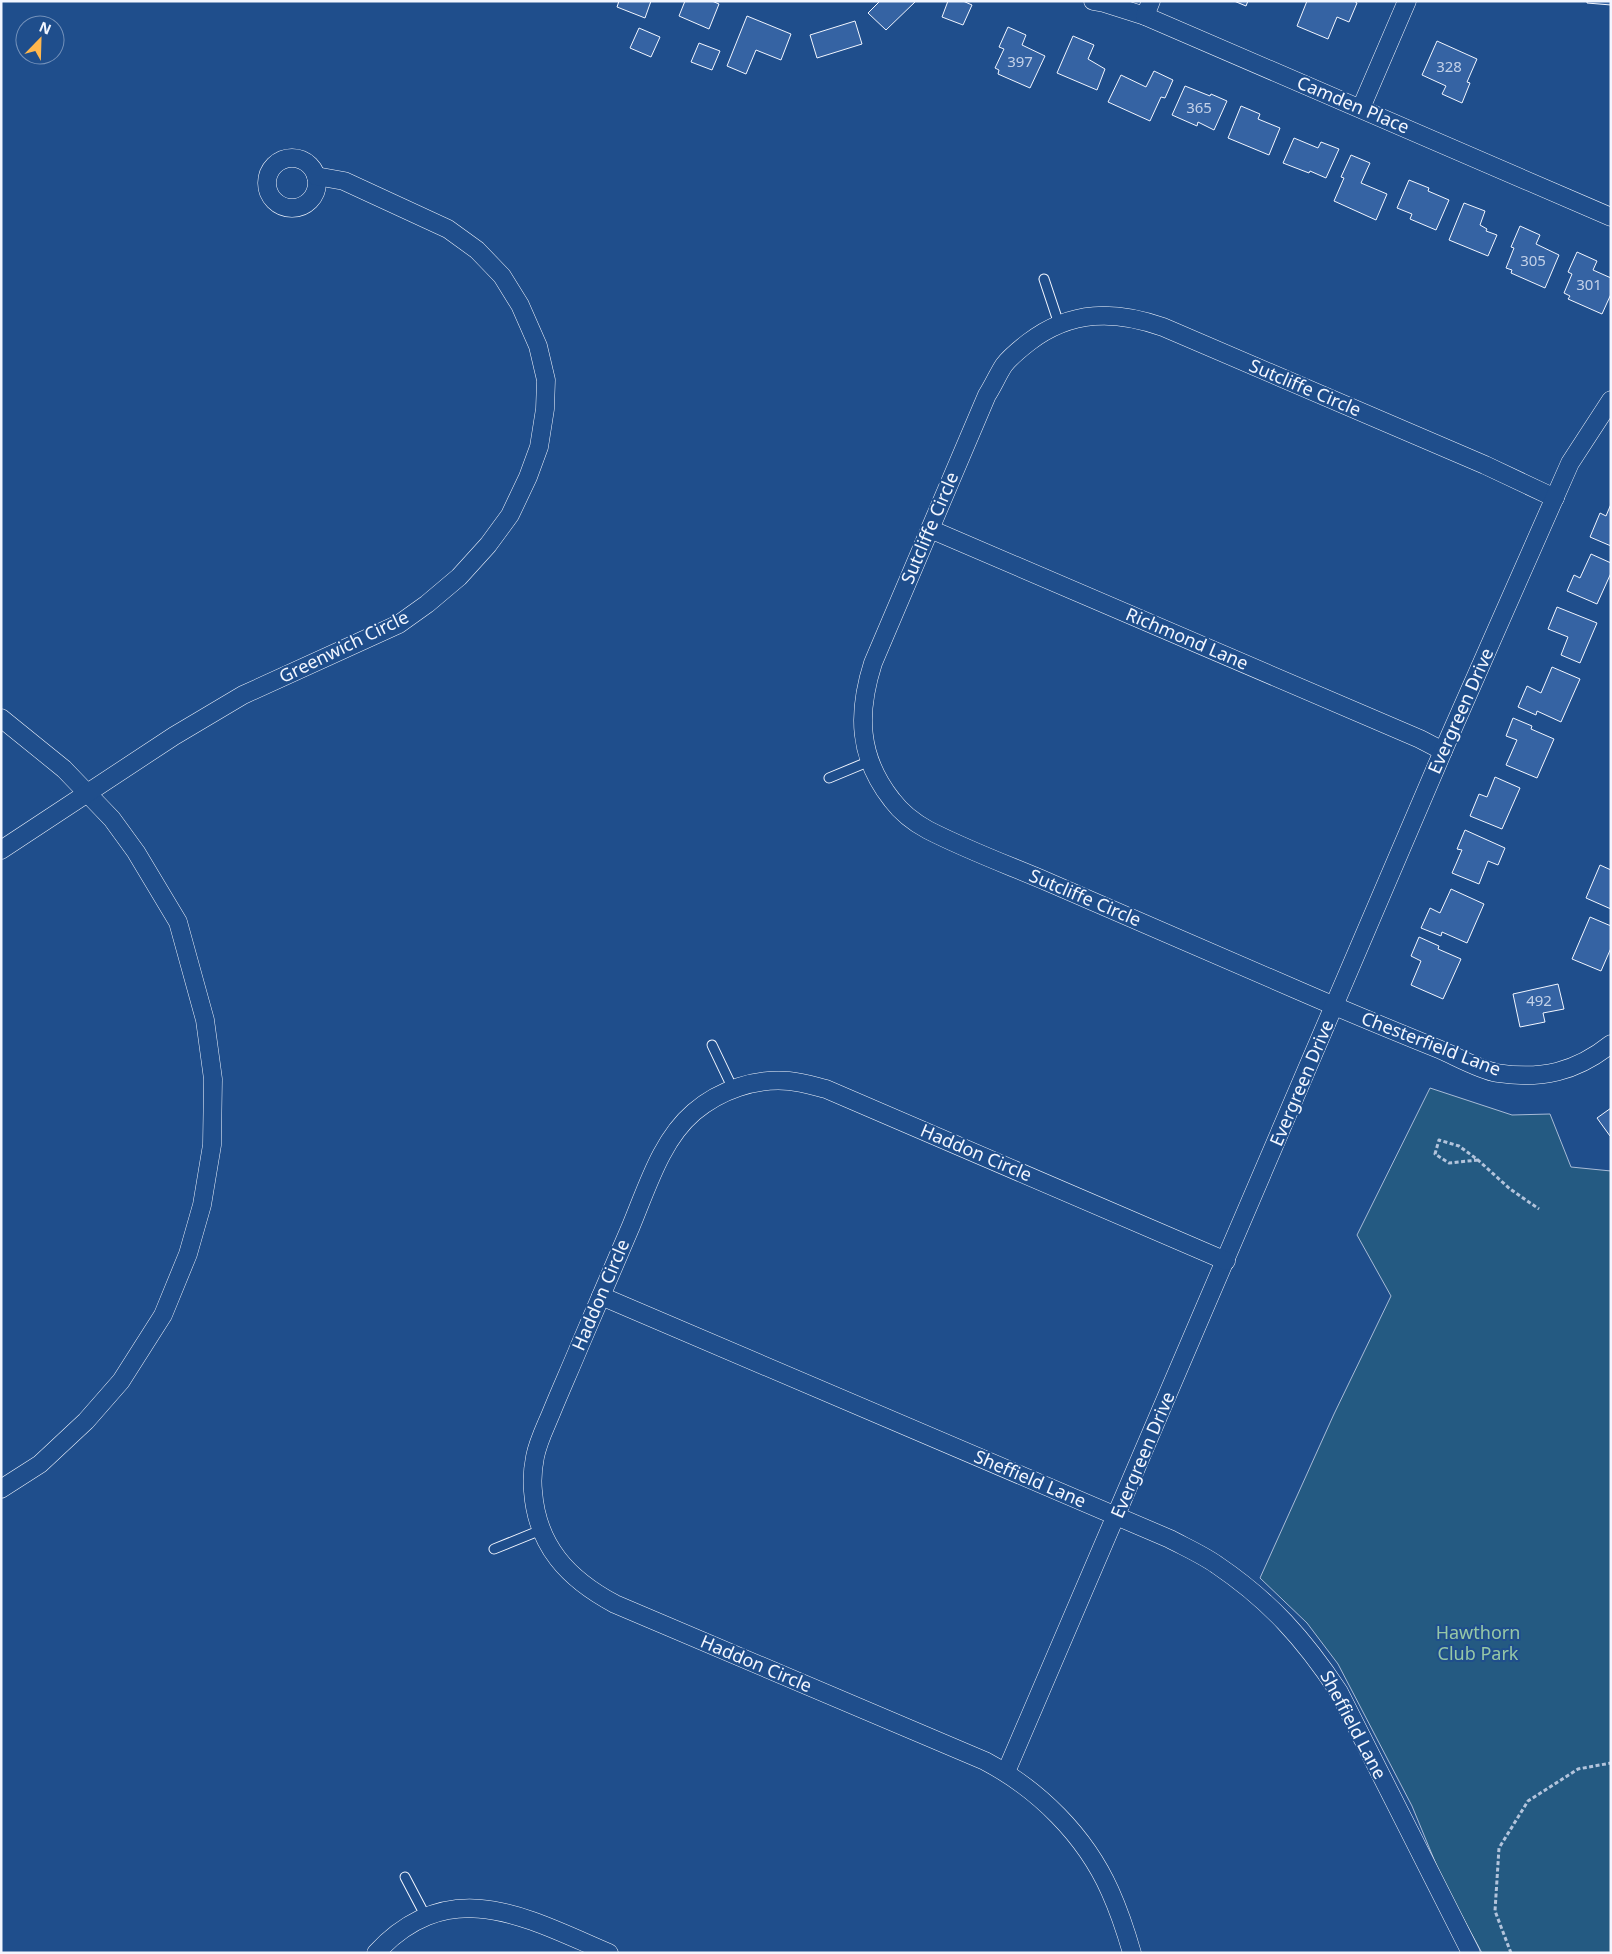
<svg xmlns="http://www.w3.org/2000/svg" width="1612" height="1954" font-family="'Noto Sans',sans-serif">
	<rect width="100%" height="100%" fill="#1f4e8c"/>
	<path fill="#245a82" stroke="#a8bbd7" d="M1430,1088L1512,1115L1550,1114L1571,1167L1611,1171V1953H1482L1443,1881L1412,1806L1338,1664L1307,1623L1260,1578L1334,1414L1391,1296L1357,1235Z"/>
	<g fill="#3563a3" stroke="#f2f6ff">
		<path d="M619,1H651L645,18L617,7Z"/>
		<path d="M685,1H712L719,4L709,29L679,16Z"/>
		<path d="M880,1H916L886,30L868,13Z"/>
		<path d="M948,1H963L972,5L963,25L942,17Z"/>
		<path d="M1234,1H1248L1246,6Z"/>
		<path d="M1307,1H1354L1357,3L1349,22L1337,17L1328,39L1297,26Z"/>
		<path d="M1587,1H1611V5L1587,3Z"/>
		<path d="M747,16L791,34L781,60L756,50L746,74L727,66Z"/>
		<path d="M855,21L862,44L817,58L810,35Z"/>
		<path d="M1008,27L1026,35L1022,45L1045,56L1030,88L998,74L999,70L995,68L1004,49L999,47Z"/>
		<path d="M639,28L660,37L651,57L630,48Z"/>
		<path d="M1073,36L1094,45L1088,59L1105,69L1097,90L1057,73Z"/>
		<path d="M1437,41L1477,59L1467,82L1470,83L1462,103L1442,94L1446,86L1422,75Z"/>
		<path d="M699,43L720,51L712,70L691,62Z"/>
		<path d="M1154,71L1173,80L1165,98L1161,97L1150,121L1108,102L1121,75L1146,87Z"/>
		<path d="M1185,86L1210,96L1211,94L1227,101L1214,130L1198,122L1197,126L1172,115Z"/>
		<path d="M1241,106L1260,114L1258,119L1280,128L1269,155L1228,138Z"/>
		<path d="M1294,138L1318,148L1321,142L1339,149L1326,178L1310,171L1309,173L1283,163Z"/>
		<path d="M1351,155L1370,163L1361,183L1387,194L1376,220L1334,201L1344,178L1341,177Z"/>
		<path d="M1409,180L1429,188L1428,191L1449,200L1436,230L1410,219L1412,214L1397,208Z"/>
		<path d="M1464,203L1485,211L1480,225L1487,229L1486,231L1497,235L1488,256L1449,240Z"/>
		<path d="M1520,226L1540,235L1536,244L1559,255L1545,288L1511,273L1512,270L1506,268L1514,248L1511,247Z"/>
		<path d="M1577,252L1597,261L1593,270L1611,278V294L1602,314L1568,299L1570,296L1564,293L1572,274L1568,272Z"/>
		<path d="M1611,504V546L1590,537L1600,513L1606,516Z"/>
		<path d="M1591,554L1611,563V573L1597,604L1567,591L1574,575L1580,578Z"/>
		<path d="M1557,607L1597,623L1580,663L1561,655L1568,637L1548,629Z"/>
		<path d="M1552,667L1580,679L1561,722L1537,711L1536,715L1518,707L1527,686L1541,693Z"/>
		<path d="M1513,718L1532,726L1531,729L1554,739L1537,778L1506,765L1517,740L1506,736Z"/>
		<path d="M1495,777L1520,788L1502,829L1470,816L1479,794L1487,797Z"/>
		<path d="M1465,830L1505,848L1498,865L1488,861L1479,884L1452,873L1462,850L1457,849Z"/>
		<path d="M1600,865L1611,870V909L1586,898Z"/>
		<path d="M1451,889L1484,904L1467,943L1442,932L1441,936L1421,928L1430,908L1440,913Z"/>
		<path d="M1590,917L1611,926V948L1601,971L1572,959Z"/>
		<path d="M1419,937L1439,946L1438,949L1461,959L1443,999L1411,985L1421,961L1411,956Z"/>
		<path d="M1558,984L1564,1009L1543,1013L1545,1022L1520,1027L1513,994Z"/>
		<path d="M1611,1108V1136H1610L1597,1118Z"/>
	</g>
	<g fill="none" stroke-linecap="round" stroke-linejoin="round">
		<defs>
			<g id="lane">
				<path d="M1044,279L1059,324"/>
				<path d="M829,778L870,761"/>
				<path d="M712,1045L733,1089"/>
				<path d="M494,1549L541,1530"/>
				<path d="M405,1877L426,1917"/>
			</g>
			<g id="street">
				<path d="M1093,1L1104,3L1145,16L1611,217"/>
				<path d="M1145,16L1151,1"/>
				<path d="M1361,108L1407,1"/>
				<circle cx="292" cy="183" r="25"/>
				<path d="M1555,498L1485,465L1163,327C1115,310 1071,310 1029,342C1020,349 1011,356 1004,365C998,374 993,386 987,395L873,663C857,713 858,757 892,800C901,812 915,823 928,830C967,850 1008,865 1048,882C1133,919 1218,955 1302,992C1348,1012 1394,1031 1441,1050C1457,1057 1480,1070 1497,1073C1541,1080 1576,1072 1611,1044"/>
				<path d="M930,529L1420,739L1443,751"/>
				<path d="M1,718L64,769L112,819L136,852L178,922L205,1020L213,1079L212,1145L202,1205L188,1254L163,1315L121,1381L86,1421L40,1464L1,1489"/>
				<path d="M1,850L174,736L243,695L399,624L427,604L459,577L488,545L510,515L528,477L539,447L545,409L546,380L538,346L520,305L502,276L477,250L448,229L344,181L316,176"/>
				<path d="M601,1296L1170,1539C1185,1547 1203,1555 1217,1565C1270,1601 1304,1639 1339,1692L1471,1953"/>
				<path d="M1006,1772L1443,751L1570,463L1611,400"/>
				<path d="M376,1953C450,1873 527,1918 609,1953"/>
				<path d="M1132,1953C1126,1932 1119,1911 1110,1891C1085,1835 1038,1789 985,1761L615,1604C568,1579 537,1546 533,1491C532,1481 533,1467 535,1457C538,1441 546,1426 552,1411C561,1389 571,1367 580,1345C597,1305 614,1266 631,1226C647,1188 661,1140 694,1112C720,1090 755,1078 789,1081C801,1082 814,1086 826,1089L1226,1261"/>
			</g>
		</defs>
		<use href="#lane" stroke="#f2f6ff" stroke-width="11"/>
		<use href="#street" stroke="#f2f6ff" stroke-width="19"/>
		<g stroke="#b3c4dc" stroke-width="3" stroke-dasharray="4 2.5" stroke-linecap="butt">
			<path d="M1478,1160L1449,1163L1435,1154L1439,1140L1459,1146L1478,1160L1510,1189L1539,1209"/>
			<path d="M1511,1953L1495,1911L1499,1848L1528,1801L1578,1769L1611,1763"/>
		</g>
		<use href="#lane" stroke="#1f4e8c" stroke-width="9"/>
		<use href="#street" stroke="#1f4e8c" stroke-width="18"/>
	</g>
	<g text-anchor="middle" stroke-width="4" stroke-linejoin="round" paint-order="stroke">
		<g font-size="15" fill="#c3d1e8">
			<text x="1020" y="67">397</text>
			<text x="1449" y="72">328</text>
			<text x="1199" y="113">365</text>
			<text x="1533" y="266">305</text>
			<text x="1589" y="290">301</text>
			<text x="1539" y="1006">492</text>
		</g>
		<g font-size="18" fill="#f2f6ff" stroke="#1f4e8c">
			<text transform="translate(1353 105) rotate(23)" y="6">Camden Place</text>
			<text transform="translate(1305 388) rotate(23)" y="6">Sutcliffe Circle</text>
			<text transform="translate(930 528) rotate(-67)" y="6">Sutcliffe Circle</text>
			<text transform="translate(1187 639) rotate(23)" y="6">Richmond Lane</text>
			<text transform="translate(344 647) rotate(-26)" y="6">Greenwich Circle</text>
			<text transform="translate(1461 711) rotate(-66)" y="6">Evergreen Drive</text>
			<text transform="translate(1085 898) rotate(23)" y="6">Sutcliffe Circle</text>
			<text transform="translate(1431 1044) rotate(21)" y="6">Chesterfield Lane</text>
			<text transform="translate(1302 1083) rotate(-67)" y="6">Evergreen Drive</text>
			<text transform="translate(976 1153) rotate(23)" y="6">Haddon Circle</text>
			<text transform="translate(601 1295) rotate(-67)" y="6">Haddon Circle</text>
			<text transform="translate(1143 1455) rotate(-67)" y="6">Evergreen Drive</text>
			<text transform="translate(1030 1479) rotate(23)" y="6">Sheffield Lane</text>
			<text transform="translate(756 1664) rotate(23)" y="6">Haddon Circle</text>
			<text transform="translate(1353 1725) rotate(62)" y="6">Sheffield Lane</text>
		</g>
		<g font-size="18" fill="#97c8a6" stroke="#1f4e8c">
			<text x="1478" y="1639">Hawthorn<tspan x="1478" dy="21">Club Park</tspan></text>
		</g>
	</g>
	<rect width="1612" height="1954" fill="none" stroke="#f2f6ff" stroke-width="5"/>
	<g transform="translate(40 40) rotate(23)"><circle r="24" fill="#1f4e8c" stroke="#7391ba"/>
	<path d="M0-4L9 19L0 12L-9 19Z" fill="#ffb74d"/>
	<text y="-8" font-size="14" font-weight="bold" text-anchor="middle" fill="#f2f6ff">N</text>
	</g>
</svg>
